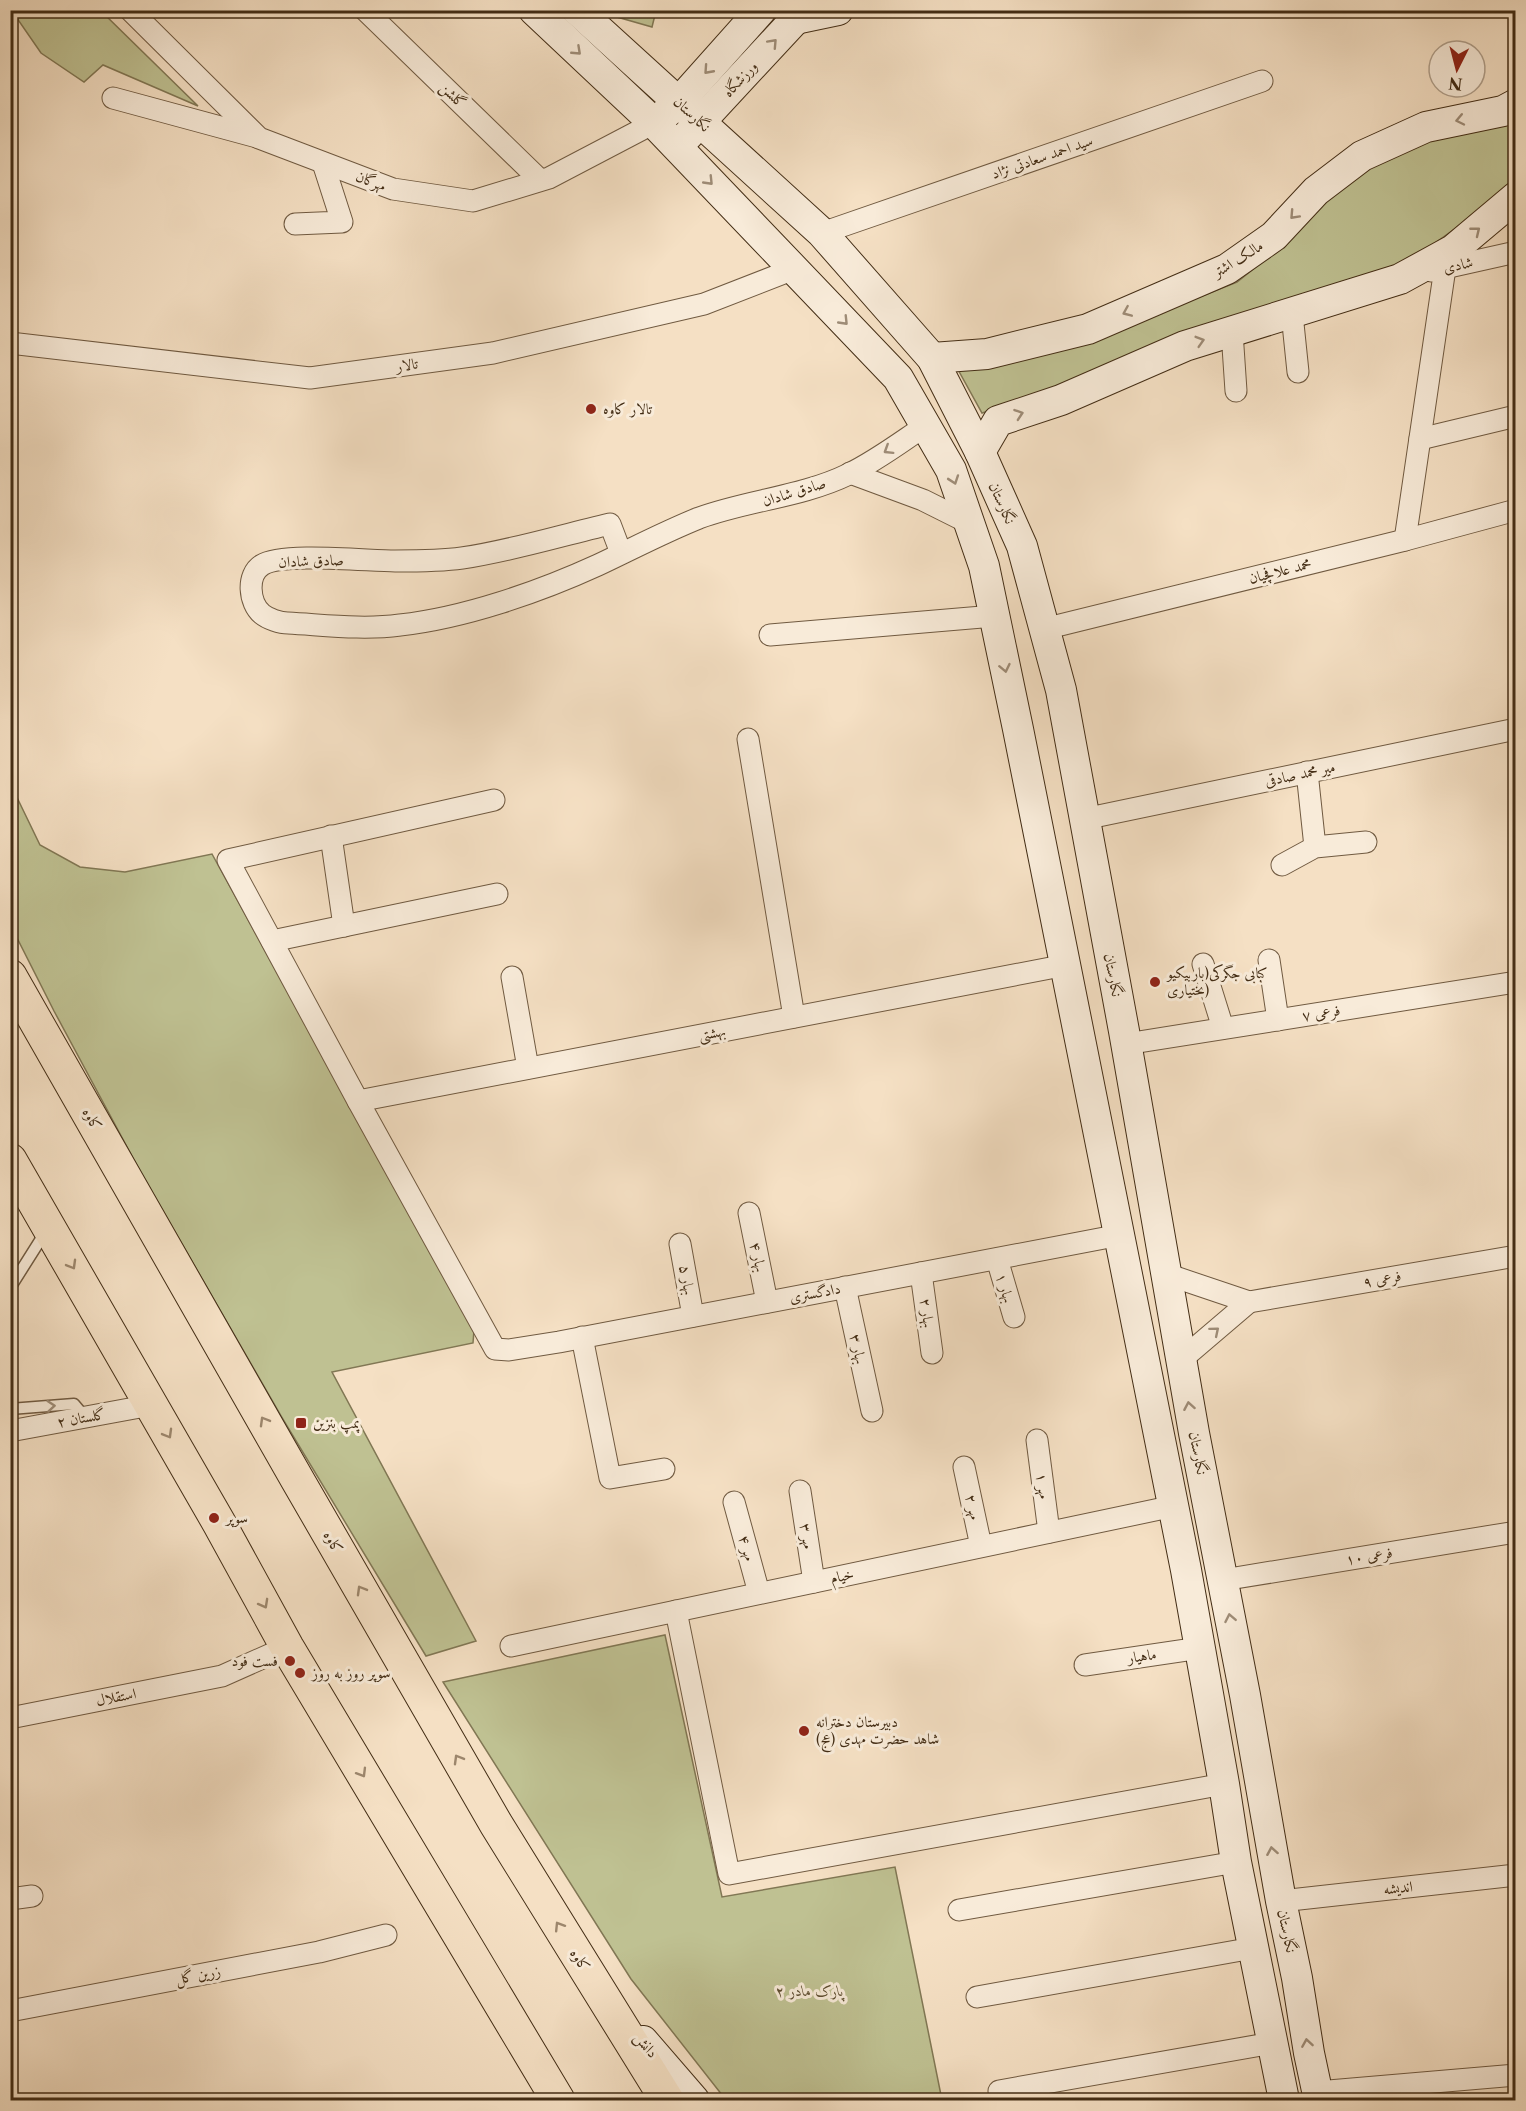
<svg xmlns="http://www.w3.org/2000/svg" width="1526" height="2111" font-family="'Libre Caslon Text',Amiri,serif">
	<rect width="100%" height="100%" fill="#f5e0c4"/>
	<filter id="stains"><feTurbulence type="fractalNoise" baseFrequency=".00333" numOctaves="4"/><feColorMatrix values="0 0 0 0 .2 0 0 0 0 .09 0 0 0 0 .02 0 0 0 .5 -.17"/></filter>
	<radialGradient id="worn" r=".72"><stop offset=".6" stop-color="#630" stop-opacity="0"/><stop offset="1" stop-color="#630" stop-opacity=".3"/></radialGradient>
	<g fill="#bfc192" stroke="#817754" stroke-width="1.5">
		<path d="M12,11H101L198,106L103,65L84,82L41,53Z"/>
		<path d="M610,11H656L652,27L617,17Z"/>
		<path d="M1515,113V178C1480,213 1440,241 1398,267L1046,393L982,413L956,366L1134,323L1237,282L1282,246L1337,186L1374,161L1440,136Z"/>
		<path d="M10,783L40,845L80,867L125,872L212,854L474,1330L473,1343L332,1372L476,1641L426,1656L281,1416L140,1171L54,1011L11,926Z"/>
		<path d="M665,1635L722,1897L895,1867L942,2100H726L631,1979L443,1682Z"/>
	</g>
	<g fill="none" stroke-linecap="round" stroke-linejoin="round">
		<defs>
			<g id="lane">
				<path d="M10,1288L46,1231"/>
				<path d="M10,1409L74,1404L85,1417"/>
			</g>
			<g id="street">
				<path d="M130,10L259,138L393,189L473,201L549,178L654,123"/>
				<path d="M365,10L540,180"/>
				<path d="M113,98L257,137"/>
				<path d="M295,224L342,222L323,163"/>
				<path d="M822,233L1262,81"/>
				<path d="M1431,271L1516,252"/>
				<path d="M1292,314L1298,372"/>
				<path d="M1232,332L1236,391"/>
				<path d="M10,343L310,378L493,353L704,304L794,269"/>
				<path d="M1420,439L1516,416"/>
				<path d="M850,473L923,500L969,523"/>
				<path d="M1405,540L1445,268"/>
				<path d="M621,553L610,524C562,535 511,551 462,558C441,561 417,561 395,561C368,561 282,552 262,565C246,575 249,603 262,614C268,619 280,623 288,623C325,625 363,630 400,625C464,618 539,592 598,565C632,549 664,532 699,518C748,500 802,497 849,474C876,461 901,442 925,426"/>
				<path d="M1044,629L1405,540L1516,510"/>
				<path d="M770,635L994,616"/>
				<path d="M748,739L794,1017"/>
				<path d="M1307,772L1315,847"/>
				<path d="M494,800L228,860L358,1101L495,1349L509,1350L559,1342L1120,1235"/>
				<path d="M1084,819L1516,729"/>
				<path d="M331,836L344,926"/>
				<path d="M1282,865L1315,847L1366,842"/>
				<path d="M272,941L497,894"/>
				<path d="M1269,960L1278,1020"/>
				<path d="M1203,964L1223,1028"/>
				<path d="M512,977L528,1068"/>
				<path d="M1126,1044L1516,982"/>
				<path d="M358,1101L1066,965"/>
				<path d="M749,1213L767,1302"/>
				<path d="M680,1244L693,1316"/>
				<path d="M997,1259L1014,1317"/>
				<path d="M921,1273L932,1353"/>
				<path d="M1166,1274L1249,1302L1516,1256"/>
				<path d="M845,1287L872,1411"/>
				<path d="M582,1337L610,1478L664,1469"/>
				<path d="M1181,1360L1249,1302"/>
				<path d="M10,1431L151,1405"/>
				<path d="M1037,1440L1049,1532"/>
				<path d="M964,1467L981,1546"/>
				<path d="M800,1491L814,1582"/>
				<path d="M734,1502L759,1593"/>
				<path d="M1223,1580L1516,1532"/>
				<path d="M676,1611L729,1874L1224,1784"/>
				<path d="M511,1646L1174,1506"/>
				<path d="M1085,1665L1200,1648"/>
				<path d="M10,1718L222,1676L287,1647"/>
				<path d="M10,1899L32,1896"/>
				<path d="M1281,1901L1516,1875"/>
				<path d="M959,1910L1236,1862"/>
				<path d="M977,1997L1253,1948"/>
				<path d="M10,2011L319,1952L386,1935"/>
				<path d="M999,2091L1272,2043"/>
				<path d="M1317,2092L1516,2075"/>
			</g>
			<g id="secondary">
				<path d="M534,10L654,123L898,378L951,470L984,566L1018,729L1186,1570L1224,1784L1236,1862L1284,2100"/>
				<path d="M577,10L822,233L932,358L980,452L1022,546L1061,690L1124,1031L1194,1433L1245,1695L1281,1901L1297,1978L1309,2053L1319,2100"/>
				<path d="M795,19L838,10"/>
				<path d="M665,114L679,102L761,10"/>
				<path d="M687,136L804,10"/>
				<path d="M932,358L987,354L1088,329L1227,269L1274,236L1316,191L1362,156L1426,127L1503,111L1516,104"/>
				<path d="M980,452L998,421L1061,400L1185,346L1400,279L1453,250L1516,197"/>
				<path d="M643,2041L694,2100"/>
			</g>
			<g id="primary">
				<path d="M10,976L297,1479L496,1824L667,2100"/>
				<path d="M10,1160L219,1523L287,1647L558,2100"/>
			</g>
		</defs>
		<use href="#lane" stroke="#705a41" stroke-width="13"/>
		<use href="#street" stroke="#705a41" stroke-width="23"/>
		<use href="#secondary" stroke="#432d15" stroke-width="32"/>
		<use href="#primary" stroke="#432d15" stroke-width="35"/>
		<use href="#lane" stroke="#f8ebd9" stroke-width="10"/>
		<use href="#street" stroke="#f8ebd9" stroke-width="21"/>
		<use href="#secondary" stroke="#f8ebd9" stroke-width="30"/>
		<use href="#primary" stroke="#f5e0c4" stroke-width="33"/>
	</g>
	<defs><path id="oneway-chevron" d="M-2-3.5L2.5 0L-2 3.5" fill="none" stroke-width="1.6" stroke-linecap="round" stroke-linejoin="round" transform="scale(1.5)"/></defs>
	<g stroke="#9e8c77">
		<use href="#oneway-chevron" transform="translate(773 43) rotate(-47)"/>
		<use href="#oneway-chevron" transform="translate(577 51) rotate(43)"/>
		<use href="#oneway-chevron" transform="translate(708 70) rotate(132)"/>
		<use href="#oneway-chevron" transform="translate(1460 120) rotate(168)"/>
		<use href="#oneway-chevron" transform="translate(709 181) rotate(46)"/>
		<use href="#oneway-chevron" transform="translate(1294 215) rotate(133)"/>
		<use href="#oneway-chevron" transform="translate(1476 231) rotate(-39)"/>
		<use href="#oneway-chevron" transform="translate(1127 312) rotate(157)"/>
		<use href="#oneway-chevron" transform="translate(844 321) rotate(46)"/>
		<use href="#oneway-chevron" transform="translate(1200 341) rotate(-17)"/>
		<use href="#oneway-chevron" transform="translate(1019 414) rotate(-19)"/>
		<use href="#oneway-chevron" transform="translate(888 450) rotate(148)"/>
		<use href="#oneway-chevron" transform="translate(954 480) rotate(71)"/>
		<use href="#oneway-chevron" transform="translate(1005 668) rotate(78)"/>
		<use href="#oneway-chevron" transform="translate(1215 1331) rotate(-40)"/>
		<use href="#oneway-chevron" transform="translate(51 1406) rotate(-5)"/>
		<use href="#oneway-chevron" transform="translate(1189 1406) rotate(-100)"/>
		<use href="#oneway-chevron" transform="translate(1230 1618) rotate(-101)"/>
		<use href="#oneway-chevron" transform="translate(1272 1851) rotate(-100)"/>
		<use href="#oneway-chevron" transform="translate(1307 2043) rotate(-99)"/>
	</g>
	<g stroke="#9c866c">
		<use href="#oneway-chevron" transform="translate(72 1265) rotate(60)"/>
		<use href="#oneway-chevron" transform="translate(264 1421) rotate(-120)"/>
		<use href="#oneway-chevron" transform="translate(168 1434) rotate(60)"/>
		<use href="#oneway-chevron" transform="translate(361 1590) rotate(-120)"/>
		<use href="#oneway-chevron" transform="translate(264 1604) rotate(61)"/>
		<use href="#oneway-chevron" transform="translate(458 1759) rotate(-120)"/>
		<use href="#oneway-chevron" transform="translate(362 1773) rotate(59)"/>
		<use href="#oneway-chevron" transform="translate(559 1926) rotate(-122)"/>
	</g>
	<g fill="#8f2418" stroke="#f8ebd9" stroke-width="2">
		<circle cx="591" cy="409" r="6"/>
		<circle cx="1155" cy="982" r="6"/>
		<rect x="295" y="1417" width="12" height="12" rx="3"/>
		<circle cx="214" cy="1518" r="6"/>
		<circle cx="290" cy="1661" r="6"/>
		<circle cx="300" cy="1673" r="6"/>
		<circle cx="804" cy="1731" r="6"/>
	</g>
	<g text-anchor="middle" stroke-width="6" stroke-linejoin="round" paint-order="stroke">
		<g font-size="15" fill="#432d15" stroke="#f8ebd9">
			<text transform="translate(740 79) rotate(-47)" y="5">ورزشگاه</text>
			<text transform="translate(453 95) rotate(44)" y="5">گلشن</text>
			<text transform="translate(692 114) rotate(43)" y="5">نگارستان</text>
			<text transform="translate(1042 157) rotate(-19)" y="5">سید احمد سعادتی نژاد</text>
			<text transform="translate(371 181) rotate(21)" y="5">مهرگان</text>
			<text transform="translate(1238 259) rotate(-32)" y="5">مالک اشتر</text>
			<text transform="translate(1458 265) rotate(-13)" y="5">شادی</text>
			<text transform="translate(407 365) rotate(-8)" y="5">تالار</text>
			<text transform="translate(794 492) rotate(-17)" y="5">صادق شادان</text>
			<text transform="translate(1002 503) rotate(66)" y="5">نگارستان</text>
			<text transform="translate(311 561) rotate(-2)" y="5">صادق شادان</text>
			<text transform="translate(1280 571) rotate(-14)" y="5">محمد علافچیان</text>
			<text transform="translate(1300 774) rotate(-12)" y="5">میر محمد صادقی</text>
			<text transform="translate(1113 975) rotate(79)" y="5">نگارستان</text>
			<text transform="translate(1321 1013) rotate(-9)" y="5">فرعی ۷</text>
			<text transform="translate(712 1033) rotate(-11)" y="5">بهشتی</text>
			<text transform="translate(92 1119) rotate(60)" y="5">کاوه</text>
			<text transform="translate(758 1257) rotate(78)" y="5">بهار ۴</text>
			<text transform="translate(1382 1279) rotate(-10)" y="5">فرعی ۹</text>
			<text transform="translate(687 1280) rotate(80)" y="5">بهار ۵</text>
			<text transform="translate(1005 1288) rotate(74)" y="5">بهار ۱</text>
			<text transform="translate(815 1293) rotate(-11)" y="5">دادگستری</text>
			<text transform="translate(927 1313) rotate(83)" y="5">بهار ۲</text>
			<text transform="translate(858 1349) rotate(78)" y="5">بهار ۳</text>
			<text transform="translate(81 1418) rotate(-10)" y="5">گلستان ۲</text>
			<text transform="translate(1198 1453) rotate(79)" y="5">نگارستان</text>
			<text transform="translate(1043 1486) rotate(83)" y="5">مهر ۱</text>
			<text transform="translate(973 1507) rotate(78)" y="5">مهر ۲</text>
			<text transform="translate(807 1536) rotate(82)" y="5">مهر ۳</text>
			<text transform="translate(333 1542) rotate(60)" y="5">کاوه</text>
			<text transform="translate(747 1548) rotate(75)" y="5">مهر ۴</text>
			<text transform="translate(1369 1556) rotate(-9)" y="5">فرعی ۱۰</text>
			<text transform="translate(842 1576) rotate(-12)" y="5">خیام</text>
			<text transform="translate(1142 1656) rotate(-8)" y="5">ماهیار</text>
			<text transform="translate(116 1697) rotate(-11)" y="5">استقلال</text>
			<text transform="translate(1398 1888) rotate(-6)" y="5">اندیشه</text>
			<text transform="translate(1287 1931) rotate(78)" y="5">نگارستان</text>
			<text transform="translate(580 1960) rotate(58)" y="5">کاوه</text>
			<text transform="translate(198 1975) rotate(-11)" y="5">زرین گل</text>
			<text transform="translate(646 2045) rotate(50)" y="5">دانش</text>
		</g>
		<g font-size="15" fill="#432d15" stroke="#f8ebd9" text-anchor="start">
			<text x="603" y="414">تالار کاوه</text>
			<text x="1167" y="978">کبابی جگرکی(باربیکیو<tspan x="1167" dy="17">بختیاری)</tspan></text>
			<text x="313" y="1428">پمپ بنزین</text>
			<text x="226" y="1523">سوپر</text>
			<text x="278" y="1666" text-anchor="end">فست فود</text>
			<text x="312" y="1678">سوپر روز به روز</text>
			<text x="816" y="1727">دبیرستان دخترانه<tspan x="816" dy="17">شاهد حضرت مهدی (عج)</tspan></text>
		</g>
		<g font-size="15" font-style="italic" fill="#5c4b2e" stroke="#f8ebd9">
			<text x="810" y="1996">پارک مادر ۲</text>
		</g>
	</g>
	<rect width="1526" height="2111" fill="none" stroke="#f5e0c4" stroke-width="36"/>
	<rect x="12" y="12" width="1502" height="2087" fill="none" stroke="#432d15" stroke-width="3"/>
	<rect x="18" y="18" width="1490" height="2075" fill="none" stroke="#432d15" stroke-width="1.5"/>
	<g transform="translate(1457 69) rotate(186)"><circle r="28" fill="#f8ebd9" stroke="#b09f8b" stroke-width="1.5"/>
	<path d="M0-4.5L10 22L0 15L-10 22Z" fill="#8f2418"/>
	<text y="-9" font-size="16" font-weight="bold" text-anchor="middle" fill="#432d15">N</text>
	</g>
	<rect width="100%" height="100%" filter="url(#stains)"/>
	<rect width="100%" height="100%" fill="url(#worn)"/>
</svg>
